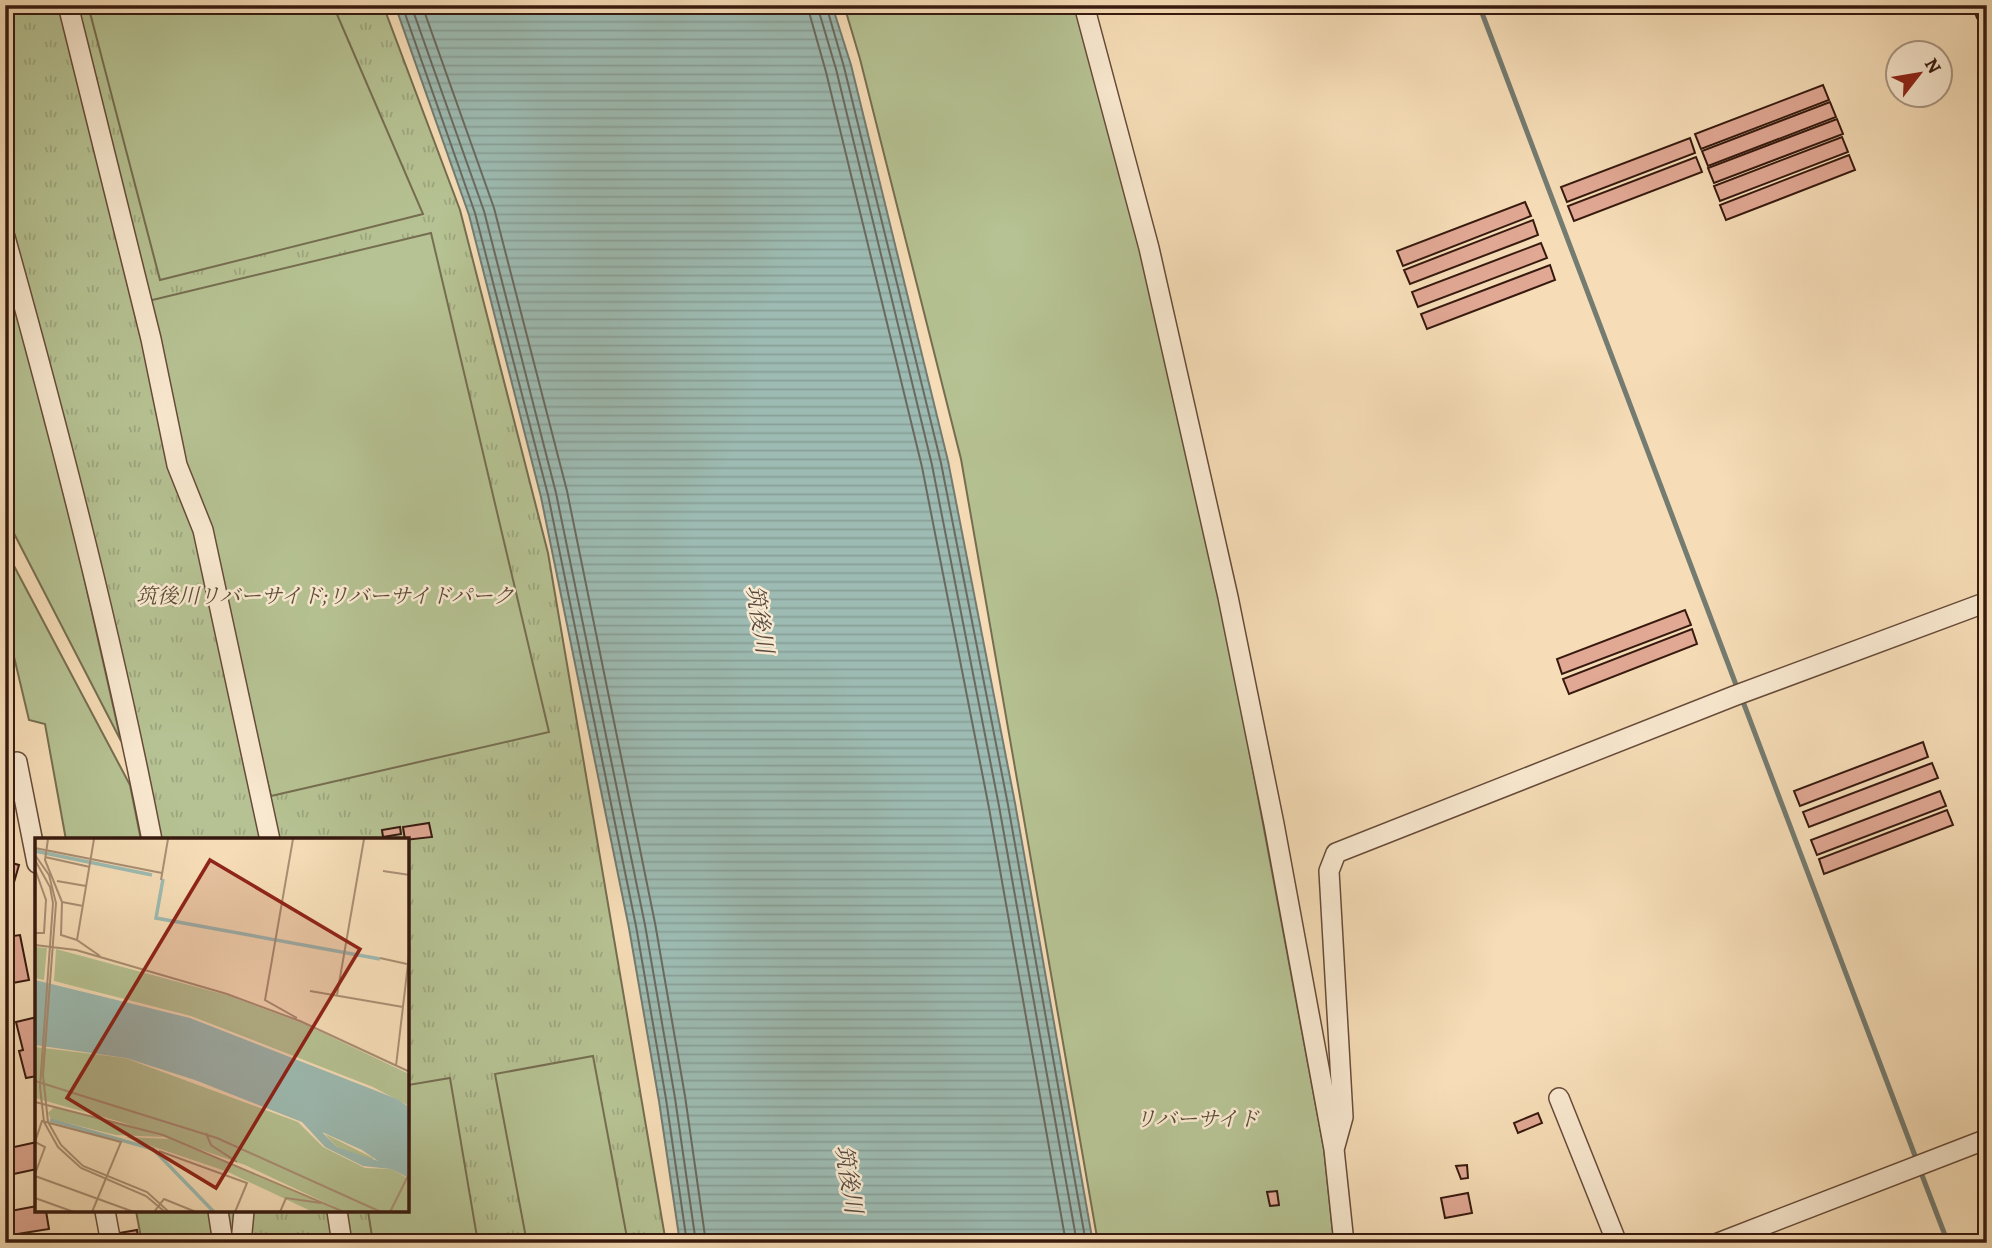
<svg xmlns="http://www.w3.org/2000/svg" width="1992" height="1248" font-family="Alegreya,'Noto Serif JP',serif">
	<defs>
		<pattern id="grass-tufts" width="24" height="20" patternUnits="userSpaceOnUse" patternTransform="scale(1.75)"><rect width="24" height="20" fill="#b6c293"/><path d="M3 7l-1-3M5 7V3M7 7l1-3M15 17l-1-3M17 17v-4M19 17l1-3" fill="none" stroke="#9da67e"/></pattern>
		<pattern id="water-rules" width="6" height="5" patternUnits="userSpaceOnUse" patternTransform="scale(1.75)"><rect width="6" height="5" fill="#9dbbb2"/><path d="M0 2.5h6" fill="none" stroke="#88a098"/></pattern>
	</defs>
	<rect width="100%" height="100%" fill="#f6ddb7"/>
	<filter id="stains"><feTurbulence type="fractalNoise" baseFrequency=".00286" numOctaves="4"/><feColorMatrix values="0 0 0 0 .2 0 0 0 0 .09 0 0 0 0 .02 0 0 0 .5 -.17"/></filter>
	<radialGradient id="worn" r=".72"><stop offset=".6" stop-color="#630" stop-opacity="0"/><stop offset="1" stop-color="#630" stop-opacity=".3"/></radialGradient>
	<path fill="url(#grass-tufts)" stroke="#766e51" stroke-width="2" d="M5,5H383L460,210L548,553L666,1243H228L221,1211H408V840H144L56,420L5,241Z"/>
	<g fill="#b6c293" stroke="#766e51" stroke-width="2">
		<path d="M88,5H333L423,214L160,280Z"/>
		<path d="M844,5H1075L1120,159L1226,626L1324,1149L1334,1243H1098L961,459L860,59Z"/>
		<path d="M431,233L549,732L271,796L144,302Z"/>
		<path d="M5,271L53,440L121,741L5,516Z"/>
		<path d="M5,549L130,785L141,840H66L45,724L29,720L5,619Z"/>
		<path d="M593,1056L628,1243H527L495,1074Z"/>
		<path d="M450,1078L478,1243H373L368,1211H408V1085Z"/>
		<path d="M136,1211H209L213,1243H142Z"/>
	</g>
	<path fill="url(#water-rules)" stroke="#747b71" stroke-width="2" d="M395,5H832L851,65L948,461L1015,803L1093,1243H680L659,1101L629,928L541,497L469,215Z"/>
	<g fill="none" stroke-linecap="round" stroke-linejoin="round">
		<g stroke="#6a6a60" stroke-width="2">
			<path d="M402,5L475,213L548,495L636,926L666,1099L687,1243"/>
			<path d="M411,5L484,211L556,493L645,925L675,1098L696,1243"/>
			<path d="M422,5L494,208L567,491L655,923L685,1096L706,1243"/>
			<path d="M807,5L826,72L922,467L989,808L1066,1243"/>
			<path d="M817,5L836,69L932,465L999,806L1077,1243"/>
			<path d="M826,5L844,67L941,463L1008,805L1086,1243"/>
		</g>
		<g stroke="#747b71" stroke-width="5">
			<path d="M1479,5L1738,690"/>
			<path d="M1742,699L1917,1161"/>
			<path d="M1920,1170L1948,1243"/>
		</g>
	</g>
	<g fill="#e1a894" stroke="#371a0f" stroke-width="2">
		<path d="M1972,5H1987V14L1977,18Z"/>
		<path d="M1987,20V39H1986L1979,23Z"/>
		<path d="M1823,85L1829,100L1701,149L1695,134Z"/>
		<path d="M1830,102L1836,117L1708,166L1702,151Z"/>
		<path d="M1837,119L1843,134L1714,183L1708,168Z"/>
		<path d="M1842,137L1848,152L1720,201L1714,186Z"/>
		<path d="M1690,138L1695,153L1567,202L1561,187Z"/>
		<path d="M1849,155L1855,170L1726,220L1720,205Z"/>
		<path d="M1696,157L1702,172L1574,221L1568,206Z"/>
		<path d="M1525,202L1531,216L1403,266L1397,251Z"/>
		<path d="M1533,220L1538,235L1410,284L1404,270Z"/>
		<path d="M1541,243L1547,258L1418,307L1412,292Z"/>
		<path d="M1550,265L1555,280L1427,329L1421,314Z"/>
		<path d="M1685,610L1691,625L1562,674L1557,659Z"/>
		<path d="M1692,629L1697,644L1569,694L1563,679Z"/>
		<path d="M1923,742L1928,757L1800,806L1794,791Z"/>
		<path d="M1932,763L1938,778L1809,827L1803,812Z"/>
		<path d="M1940,791L1946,806L1817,855L1811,840Z"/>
		<path d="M1947,810L1953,825L1824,874L1819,859Z"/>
		<path d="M429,823L432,837L405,840L403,827Z"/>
		<path d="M400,827L401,834L383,837L382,830Z"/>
		<path d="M5,861L19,865L6,910H5Z"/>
		<path d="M20,935L29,980L7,984L5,937Z"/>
		<path d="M37,1017V1076L26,1078L19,1051L23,1050L16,1022Z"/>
		<path d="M1538,1113L1542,1123L1518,1133L1514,1123Z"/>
		<path d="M37,1142V1169L9,1175L5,1149Z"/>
		<path d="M1467,1165L1468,1178L1461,1179L1456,1166Z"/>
		<path d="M1277,1191L1279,1205L1270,1206L1267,1192Z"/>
		<path d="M1468,1193L1472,1213L1445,1218L1441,1198Z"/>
		<path d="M37,1206V1211H46L49,1229L5,1236V1212Z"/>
		<path d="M137,1230L139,1243H121L119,1233Z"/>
	</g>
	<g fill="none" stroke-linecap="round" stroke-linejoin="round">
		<defs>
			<g id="minor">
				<path d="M68,5L151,339L177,465L203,530L270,840"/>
				<path d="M1084,5L1149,248L1228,597L1274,824L1334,1149L1344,1243"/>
				<path d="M5,237C61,437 112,636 152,840"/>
				<path d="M17,762L37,863"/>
				<path d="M1559,1098L1617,1243"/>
				<path d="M1335,1146L1343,1117L1329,871L1336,853L1734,696L1987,602"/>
				<path d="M105,1211L111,1243"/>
				<path d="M218,1211L223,1243"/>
				<path d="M337,1211L342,1243"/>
				<path d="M241,1243L244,1211"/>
				<path d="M1718,1243L1987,1139"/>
			</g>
		</defs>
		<use href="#minor" stroke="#674b39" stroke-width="22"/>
		<use href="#minor" stroke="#f9e9d0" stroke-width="19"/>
	</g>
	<g text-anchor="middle" stroke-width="5" stroke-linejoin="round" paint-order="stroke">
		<g font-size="21" font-style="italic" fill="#5d4c37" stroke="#f9e9d0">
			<text x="325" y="603">筑後川リバーサイド;リバーサイドパーク</text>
			<text x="1197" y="1126">リバーサイド</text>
		</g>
		<g font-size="23" font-style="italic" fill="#564a40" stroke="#f9e9d0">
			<text transform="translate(760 619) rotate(81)" y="8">筑後川</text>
			<text transform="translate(849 1179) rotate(81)" y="8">筑後川</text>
		</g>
	</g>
	<g transform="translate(35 838)">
		<rect width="374" height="374" fill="#f6ddb7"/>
		<path d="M0,209L90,220L263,284L288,309L330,330L356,331L374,341V374H310L210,327L86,284L0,260ZM290,296L338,320L337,324L302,309Z" fill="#b6c293"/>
		<path d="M0,109L12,110L9,142L0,140ZM21,111L195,158L265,184L374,236V268L338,249L156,178L19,143ZM17,216L88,225L77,261L12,242ZM90,225L159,247L147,285L78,265ZM201,265L226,275L221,288L196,278ZM19,269L88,286L129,299L81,297L16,281L13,275ZM193,284L218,294L213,307L188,297ZM90,299L135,301L307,374H278L193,334Z" fill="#b6c293"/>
		<path d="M0,142L155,180L362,261L374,269V340L356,331L328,328L290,309L267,284L160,242L91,220L0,207ZM287,294L327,312L343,323L302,309Z" fill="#9dbbb2" fill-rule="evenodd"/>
		<path fill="none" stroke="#9dbbb2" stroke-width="3.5" d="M0,13L117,37M128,41L121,80L345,121M15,282L118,311L179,374"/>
		<path fill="none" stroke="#aa8f74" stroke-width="2" d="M13,1L10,22L27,64M59,1L42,102L65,118M258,1L230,162L262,180M0,10L127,35M0,17L14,37L21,65L8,237L13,284L26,307L48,328L112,354L134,374M10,19L55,29M0,22L15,49L18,65L5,249L9,284L23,309L46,330L111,358L130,374M0,31L11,62L9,95H0M348,33L375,37M126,42L133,1M22,43L51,48M42,102L26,97L27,64L48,68M0,107L41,112L192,156L265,183L375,234M345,120L372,126M275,153L368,169M302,157L329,1M361,228L375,109M0,243L182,300L346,374M0,264L128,297L309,374M171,295L176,307L202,324M124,313L212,345L200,374M0,336L10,309L0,304L7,283L86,304L57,374M0,338L99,374M0,360L39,374M119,374L129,361L161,374M245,374L251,360L286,365M355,374L375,334"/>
		<path fill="#8f2418" fill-opacity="0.15" stroke="#8f2418" stroke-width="3.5" d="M175,22L325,111L181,350L32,260Z"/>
		<rect width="374" height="374" fill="none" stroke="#371a0f" stroke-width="3.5"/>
	</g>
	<rect width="1992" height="1248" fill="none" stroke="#f6ddb7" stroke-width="28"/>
	<rect x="7" y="7" width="1978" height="1234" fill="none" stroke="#371a0f" stroke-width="3.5"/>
	<rect x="14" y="14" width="1964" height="1220" fill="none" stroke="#371a0f" stroke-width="2"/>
	<g transform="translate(1919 74) rotate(59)"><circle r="33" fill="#f9e9d0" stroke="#ab9683" stroke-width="2"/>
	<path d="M0-5L12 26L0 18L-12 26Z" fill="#8f2418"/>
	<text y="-10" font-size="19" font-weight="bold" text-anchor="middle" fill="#371a0f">N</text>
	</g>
	<rect width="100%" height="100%" filter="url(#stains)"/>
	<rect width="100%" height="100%" fill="url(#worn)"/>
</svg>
